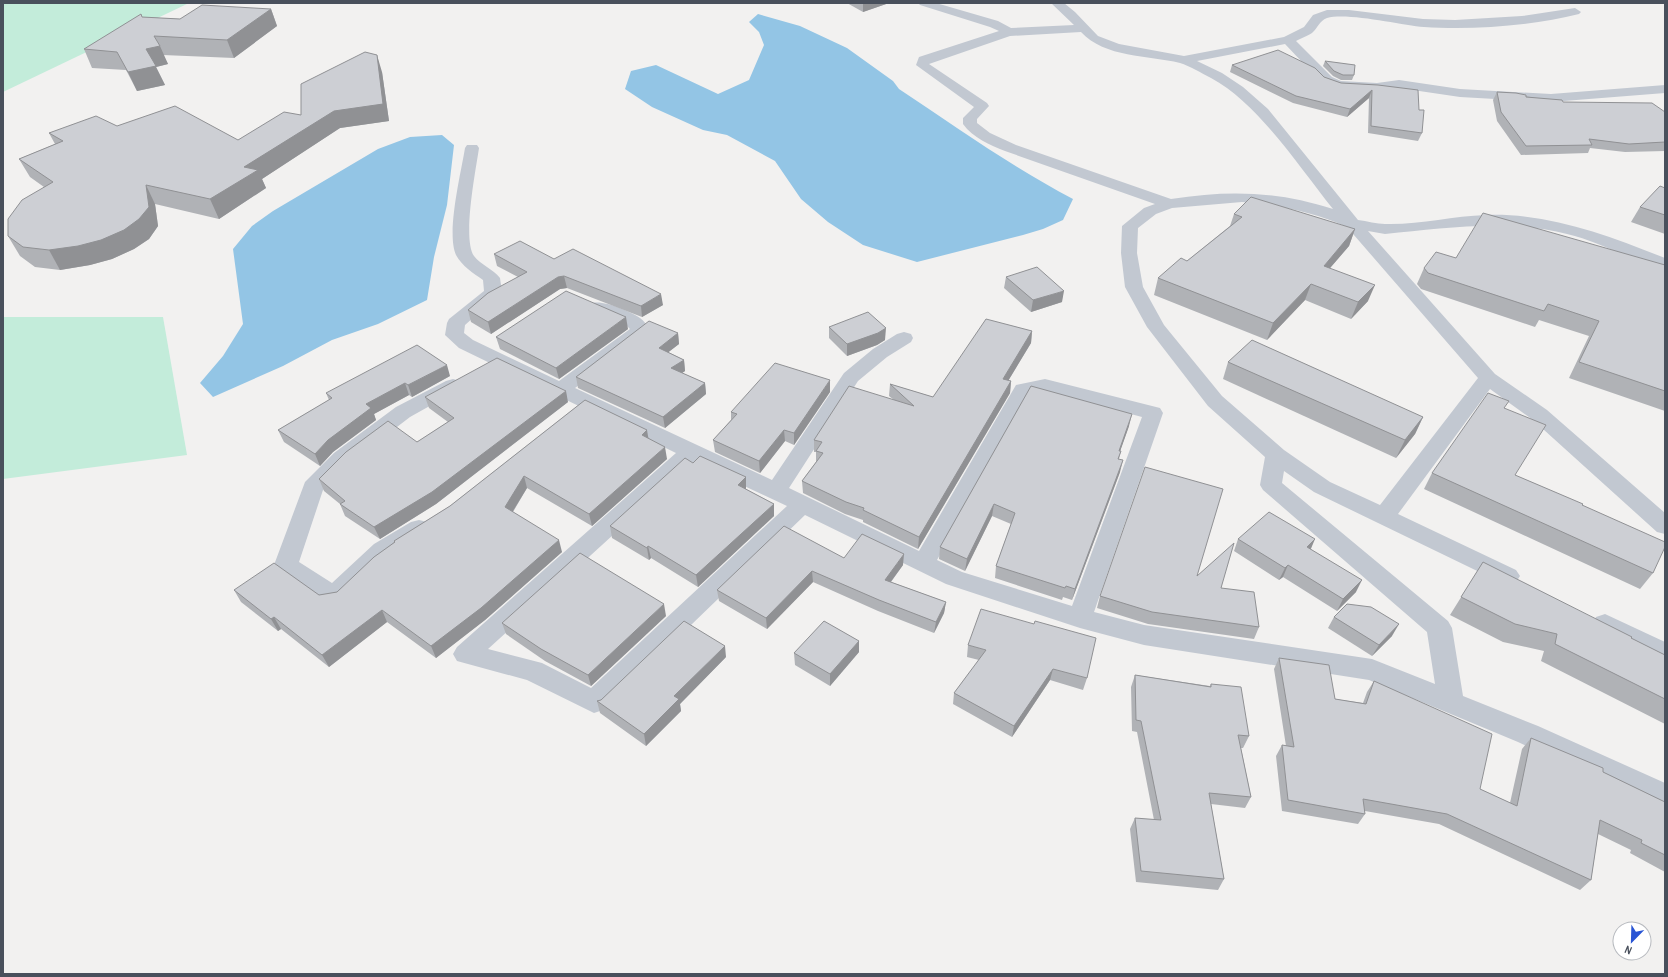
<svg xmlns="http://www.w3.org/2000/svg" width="1668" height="977" font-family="'Archivo Narrow',sans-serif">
	<rect width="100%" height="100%" fill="#f2f1f0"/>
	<g fill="#c3ecda">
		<path d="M3,3H189L3,92Z"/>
		<path d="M3,317H163L187,455L3,479Z"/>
	</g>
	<g fill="#93c5e5">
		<path d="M758,14L800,26L847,48L893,81L899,89C956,127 1012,167 1073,199L1063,220L1043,229L1023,235L917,262L863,245L828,222L801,199L775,161L727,135L703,130L652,107L625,89L631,71L656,65L718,94L749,80L764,45L759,32L749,22Z"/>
		<path d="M442,135L454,145L447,205L434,257L427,300L378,324L332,340L283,366L213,397L200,383L223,356L243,324L233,249L252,226L273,211L378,149L410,137Z"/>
	</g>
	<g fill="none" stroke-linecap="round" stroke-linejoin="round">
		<g fill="#c2c8d1" fill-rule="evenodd">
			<path d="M918,3H936L998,21L1011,28L1074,25L1051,3H1064L1075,12L1098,36L1119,44L1184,56L1284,37L1304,27L1313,15L1327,10H1349L1423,19L1455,20L1522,16L1575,8L1581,12L1579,14C1532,26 1473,30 1424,27C1401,25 1347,12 1327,18C1319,21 1318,28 1312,33C1308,36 1301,38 1296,41L1332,77L1341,81L1377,83L1399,80L1460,89L1551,94L1665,85V93L1551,102L1460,97L1399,88L1377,91L1339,89L1322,83L1285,44L1197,61L1222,73L1243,87L1268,109L1358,220C1367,221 1377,224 1385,224C1419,225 1452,216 1486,215C1550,213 1606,235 1665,258V269C1631,261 1601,242 1567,234C1507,219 1446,228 1385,234L1368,231L1495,374L1547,410L1665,513V534L1657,532L1533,420L1490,389L1398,514L1516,570L1520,576L1516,582L1508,585L1500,582L1314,492L1284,471L1282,483L1448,621L1452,628L1463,696L1538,726L1665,783V810L1518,742L1369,680L1144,645L1080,628L946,584L805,515L603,710L594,713L527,680L457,661L453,654L457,647L676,453L459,348L445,335L447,323L449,319L484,291L483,280C473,273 462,266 456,255C446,233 461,173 465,148L467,145H477L479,148C476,169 462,239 474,256C481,265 493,269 500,278L502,292L465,325L464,333L473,340L559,381L630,329L627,326L593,311L590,307L593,303C603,300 630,311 640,318C644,321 648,326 650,330L648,334L575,388L772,480L844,373L873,349L897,334L904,332L911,334L913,338L911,342L887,357L858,381L789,488L919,551L1016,385L1045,379L1160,408L1163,413L1094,612L1144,625L1372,659L1435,684L1427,632L1263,490L1260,485L1265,457L1208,406L1147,327L1125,287L1121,253L1122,226L1144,208L1155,204L1005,151C990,145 973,138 963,124V118L974,107L916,65L919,57L999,31L990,27L920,5ZM1081,32C1105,58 1148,55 1180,63C1190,66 1201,73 1211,78C1258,103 1299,167 1333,209C1276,191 1229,190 1171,199L1016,145L990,133L977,123V119L989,106L987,103L929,64L1010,36ZM1242,202C1279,205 1314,212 1347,227L1478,378L1380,505L1330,482L1284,450L1222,396L1164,325L1143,287L1137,253L1138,228L1156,214L1172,208ZM1045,391L1142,417L1072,606L962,572L937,560L1030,394ZM693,462L787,506L591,688L542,663L488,649Z"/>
			<path d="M453,379L460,381L463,385L460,389L410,417L350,463L323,490L299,562L332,583L374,544L411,522L419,520L427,522L430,528L427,534L390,556L342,603L333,605L324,603L278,571L274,565L305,482L334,453L396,407L446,381Z"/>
			<path d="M1605,614L1665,642V664L1596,631L1593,624L1596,617Z"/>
		</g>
	</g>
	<g fill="#b0b2b6">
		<path d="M847,3H889L863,12Z"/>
		<path d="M271,9L277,26L234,58L163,55L168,64L156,67L165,85L137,91L126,70L92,68L84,49L142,17L180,19Z"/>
		<path d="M1325,61L1354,75L1352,80H1341L1333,76L1323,66Z"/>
		<path d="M1232,65L1324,77L1341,83L1378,85L1419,110L1422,133L1418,141L1368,133L1369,98L1347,117L1293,103L1230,72Z"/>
		<path d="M382,72L389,121L340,128L262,179L266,188L219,219L155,204L158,226L149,239L134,249L112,259L90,265L60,270L35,267L20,256L8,236L44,187L30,177L19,159L55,144L49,133L117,126L238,140L301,115Z"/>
		<path d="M1497,92L1563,102L1665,112V151L1625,152L1590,148L1588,153L1521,155L1497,121L1493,100Z"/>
		<path d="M1665,188V234L1631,222L1640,207Z"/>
		<path d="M1234,214L1355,229L1349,246L1330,268L1368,301L1351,319L1305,300L1267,340L1154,295L1158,278L1187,261L1230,226Z"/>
		<path d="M494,254L554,259L663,305L642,317L567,288L560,289L491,334L471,322L468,310L518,277L497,266Z"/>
		<path d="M1456,258L1665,265V411L1569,378L1589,336L1539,320L1535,327L1421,289L1417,284L1424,268Z"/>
		<path d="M1006,277L1062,302L1031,312L1004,288Z"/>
		<path d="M829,327L885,340L877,345L847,356L829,338Z"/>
		<path d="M628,329L559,379L500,349L496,337Z"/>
		<path d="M1032,331L1031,343L1008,381H1011L1010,393L918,549L863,522V520L845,514L803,493L802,481L816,462V452H814V440L894,400L889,396L890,384L933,397Z"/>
		<path d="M678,333L679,344L668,352L684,360L685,371L682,373L705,383L706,394L665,428L578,388L576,377Z"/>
		<path d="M1228,362L1423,417L1415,434L1396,458L1223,379Z"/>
		<path d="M450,376L412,397L409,395L374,414L376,420L333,452L320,466L284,442L278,430L329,400L326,393Z"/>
		<path d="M1031,386L1129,426L1120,451H1121L1119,459L1120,472L1072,600L1063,597L1062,600L995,578L996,566L1011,524L992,516L965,571L939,559L940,547Z"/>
		<path d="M830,392L794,445L785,441L760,473L715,452L713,440L731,420V412Z"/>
		<path d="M425,397L568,402L436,504L380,539L345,516L340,504L324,491L319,479L417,442L448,422L429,408Z"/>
		<path d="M585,400L649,438L667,459L592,526L527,488L513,512L562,552L485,620L436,658L387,622L329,667L281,629L278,631L241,602L234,590L319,595L337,592L394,542V541L450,506Z"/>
		<path d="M1505,408L1515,475L1582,505L1653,573L1640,589L1424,489L1432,473Z"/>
		<path d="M693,463L746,477V489L774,504V516L698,587L651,558L649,560L612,538L610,526Z"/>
		<path d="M1238,539L1311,549L1356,592L1337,611L1283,577L1279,580L1234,551Z"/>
		<path d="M844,558L903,565L891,582L946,602L944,613L934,633L878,611L813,582L767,629L719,601L717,590Z"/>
		<path d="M1483,562L1631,638L1665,655V724L1541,661L1544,651L1503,642L1450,615Z"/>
		<path d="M1197,576L1221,588L1259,627L1254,639L1148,624L1097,608L1100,596Z"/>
		<path d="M666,616L591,686L545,661L506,634L502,623Z"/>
		<path d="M1334,617L1392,636L1372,656L1328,628Z"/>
		<path d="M859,641V652L830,686L795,665L794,653Z"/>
		<path d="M968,645L1087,678L1083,690L1050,680L1012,737L953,704L954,693L979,660L967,657Z"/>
		<path d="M726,657L680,704L681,711L646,746L600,713L597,701Z"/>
		<path d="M1279,658L1335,699L1363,703L1367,692L1374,681L1480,789L1510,803L1522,749L1531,738L1603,772L1665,802V872L1630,853L1631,850L1598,834L1591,880L1580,890L1439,824L1365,811V814L1358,824L1282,811L1276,756L1282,745L1286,746L1274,669Z"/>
		<path d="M1135,675L1210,686L1211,684L1249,736L1243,748H1241L1251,797L1245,808L1211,804L1224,879L1218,890L1136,882L1130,829L1135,818L1154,820L1137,732L1132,731L1131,687Z"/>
	</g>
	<g fill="#909194">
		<path d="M866,3H889L863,12V4Z"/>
		<path d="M271,9L277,26L234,58L227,40Z"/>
		<path d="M160,46L168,64L156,67L165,85L137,91L128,72L146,49Z"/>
		<path d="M377,55L382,72L389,121L340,128L262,179L266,188L219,219L210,199L244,167Z"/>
		<path d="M1372,90L1369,98L1347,117L1350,109Z"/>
		<path d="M146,185L155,204L158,226L149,239L134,249L112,259L90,265L60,270L49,250Z"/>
		<path d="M1355,229L1349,246L1318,282L1324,266Z"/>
		<path d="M564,276L567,288L560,289L491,334L488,322L558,277Z"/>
		<path d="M1311,284L1305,300L1267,340L1273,323Z"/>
		<path d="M1375,285L1368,301L1351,319L1358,302Z"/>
		<path d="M1064,291L1062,302L1031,312L1033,300Z"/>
		<path d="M661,294L663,305L642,317L641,306Z"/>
		<path d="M626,317L628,329L559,379L556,368Z"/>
		<path d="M886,328L885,340L877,345L847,356V344Z"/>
		<path d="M1032,331L1031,343L1002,391L1003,379Z"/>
		<path d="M678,333L679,344L661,358L659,348Z"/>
		<path d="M684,360L685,371L673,379L671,368Z"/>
		<path d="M447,365L450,376L412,397L408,385Z"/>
		<path d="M830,380V392L794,445V433Z"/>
		<path d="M1011,381L1010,393L918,549L919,537Z"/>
		<path d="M405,383L409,395L374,414L376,420L333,452L320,466L315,454L328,440L366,404Z"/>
		<path d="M705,383L706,394L665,428L663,417Z"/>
		<path d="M566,391L568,402L436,504L380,539L374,527Z"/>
		<path d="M1132,414L1129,426L1116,463L1119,451Z"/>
		<path d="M1423,417L1415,434L1396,458L1405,440Z"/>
		<path d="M647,430L649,442L642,435Z"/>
		<path d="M784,430L785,441L760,473L759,461Z"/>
		<path d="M665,447L667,459L592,526L589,514Z"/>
		<path d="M1123,460L1120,472L1072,600L1075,589Z"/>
		<path d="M524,476L527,488L508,519L505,507Z"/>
		<path d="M746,477V489L739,497L738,485Z"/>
		<path d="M774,504V516L698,587L696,575Z"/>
		<path d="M994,504L992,516L965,571L967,559Z"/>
		<path d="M1315,539L1310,551L1307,547Z"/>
		<path d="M559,540L562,552L485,620L436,658L431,646Z"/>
		<path d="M648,546L651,558L649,560L647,548Z"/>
		<path d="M904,554L903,565L884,591L885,580Z"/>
		<path d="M1288,565L1283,577L1279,580L1285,568Z"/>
		<path d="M812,571L813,582L767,629L766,618Z"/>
		<path d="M1362,580L1356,592L1337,611L1343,599Z"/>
		<path d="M946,602L944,613L934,633L936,622Z"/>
		<path d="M664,604L666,616L591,686L588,675Z"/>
		<path d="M382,610L387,622L329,667L322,655Z"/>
		<path d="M274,617L281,629L278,631L271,619Z"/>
		<path d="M1399,624L1392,636L1372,656L1379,645Z"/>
		<path d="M859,641V652L830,686V674Z"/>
		<path d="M725,646L726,657L680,704L681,711L646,746L644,734L674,696Z"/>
		<path d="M1053,669L1050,680L1012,737L1014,726Z"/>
	</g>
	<g fill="#cdcfd4" stroke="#909194">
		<path d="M202,5L271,9L227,40L154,36L160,46L146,49L156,66L128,72L117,52L84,49L141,14L142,17L180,19Z"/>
		<path d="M1278,50L1315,68L1324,77L1341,83L1378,85L1418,90L1419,110H1424L1422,133L1371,126L1372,90L1350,109L1296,96L1232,65Z"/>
		<path d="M365,52L377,55L383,104L334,111L244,167L258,170L210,199L146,185L149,207L139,219L124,230L101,240L78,246L49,250L23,247L8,236V219L22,200L53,182L19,159L63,141L49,133L96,116L117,126L175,106L238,140L284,112L301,115V84Z"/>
		<path d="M1325,61L1355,65L1354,75H1343L1334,71Z"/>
		<path d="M1497,92L1516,93L1526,95V97L1562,100L1563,102L1652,103L1665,112V142L1629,144L1589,139L1592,145L1526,146L1501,112Z"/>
		<path d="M1660,186L1665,188V215L1640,207Z"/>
		<path d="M1251,197L1355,229L1324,266L1375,285L1358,302L1311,284L1273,323L1158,278L1181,258L1187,261L1242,217L1234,214Z"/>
		<path d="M1483,213L1665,265V391L1579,362L1599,321L1548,304L1544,311L1428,273L1424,268L1436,252L1456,258Z"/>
		<path d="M520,241L554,259L573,249L661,294L641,306L564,276L558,277L488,322L468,310L488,293L527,272L494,254Z"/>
		<path d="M1037,267L1064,291L1033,300L1006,277Z"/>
		<path d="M566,291L626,317L556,368L496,337Z"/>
		<path d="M868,312L886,328L878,333L847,344L829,327Z"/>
		<path d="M986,319L1032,331L1003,379L1011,381L919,537L863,510L864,508L846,502L802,481L823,453L816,451L822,442L814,440L849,386L914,406L890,384L933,397Z"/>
		<path d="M649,321L678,333L659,348L684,360L671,368L705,383L663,417L576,377Z"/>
		<path d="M1252,340L1423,417L1405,440L1228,362Z"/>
		<path d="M417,345L447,365L408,385L405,383L366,404L371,408L328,440L315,454L278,430L332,398L326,393Z"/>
		<path d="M497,358L566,391L432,492L374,527L340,504L345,501L319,479L346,452L388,421L417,442L454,418L425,397Z"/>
		<path d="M775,363L830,380L794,433L784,430L759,461L713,440L737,414L731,412Z"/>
		<path d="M1031,386L1132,414L1119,451H1121L1118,459L1123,460L1075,589L1066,586L1065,588L996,566L1015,513L994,504L967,559L940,547Z"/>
		<path d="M1488,393L1509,401L1504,408L1546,425L1515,475L1583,504L1582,505L1665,542V547L1653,573L1432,473Z"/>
		<path d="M585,400L647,430L642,435L665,447L589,514L524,476L505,507L559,540L481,608L431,646L382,610L322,655L274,617L271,619L234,590L274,563L319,595L337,592L374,557L395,542L394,541L450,506Z"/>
		<path d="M700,456L746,477L738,485L774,504L696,575L648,546L647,548L610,526L685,458L693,463Z"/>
		<path d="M1145,467L1223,489L1197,576L1234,543L1221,588L1254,592L1259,627L1152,612L1100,596Z"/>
		<path d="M1269,512L1315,539L1307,547L1362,580L1343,599L1288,565L1285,568L1238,539Z"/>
		<path d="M784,526L844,558L862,534L904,554L885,580L946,602L936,622L879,600L812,571L766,618L717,590Z"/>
		<path d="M580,553L664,604L588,675L541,649L502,623Z"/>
		<path d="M1483,562L1632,637L1631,638L1665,655V699L1555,644L1557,634L1515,624L1461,597Z"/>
		<path d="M1347,604L1371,607L1399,624L1379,645L1334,617Z"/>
		<path d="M981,609L1034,624L1035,621L1096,638L1087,678L1053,669L1014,726L954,693L986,650L968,645Z"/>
		<path d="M684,621L725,646L674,696L679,699L644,734L597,701L601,700Z"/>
		<path d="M824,621L859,641L830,674L794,653Z"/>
		<path d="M1279,658L1329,665L1335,699L1366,704L1374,681L1492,734L1480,789L1517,806L1531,738L1603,768V772L1665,802V855L1641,843L1642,840L1600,820L1591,880L1447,814L1363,799L1365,814L1288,800L1282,745L1294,747Z"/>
		<path d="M1135,675L1211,687V684L1241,687L1249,736L1238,735L1251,797L1209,793L1224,879L1141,871L1135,818L1161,820L1141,721L1136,720Z"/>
	</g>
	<rect width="1668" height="977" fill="none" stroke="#49505c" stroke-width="8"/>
	<g transform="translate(1632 941) rotate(203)"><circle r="19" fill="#ffffff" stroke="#b6b9be"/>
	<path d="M0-3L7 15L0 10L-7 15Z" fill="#2854d4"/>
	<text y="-6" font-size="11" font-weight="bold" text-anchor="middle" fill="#49505c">N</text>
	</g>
</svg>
